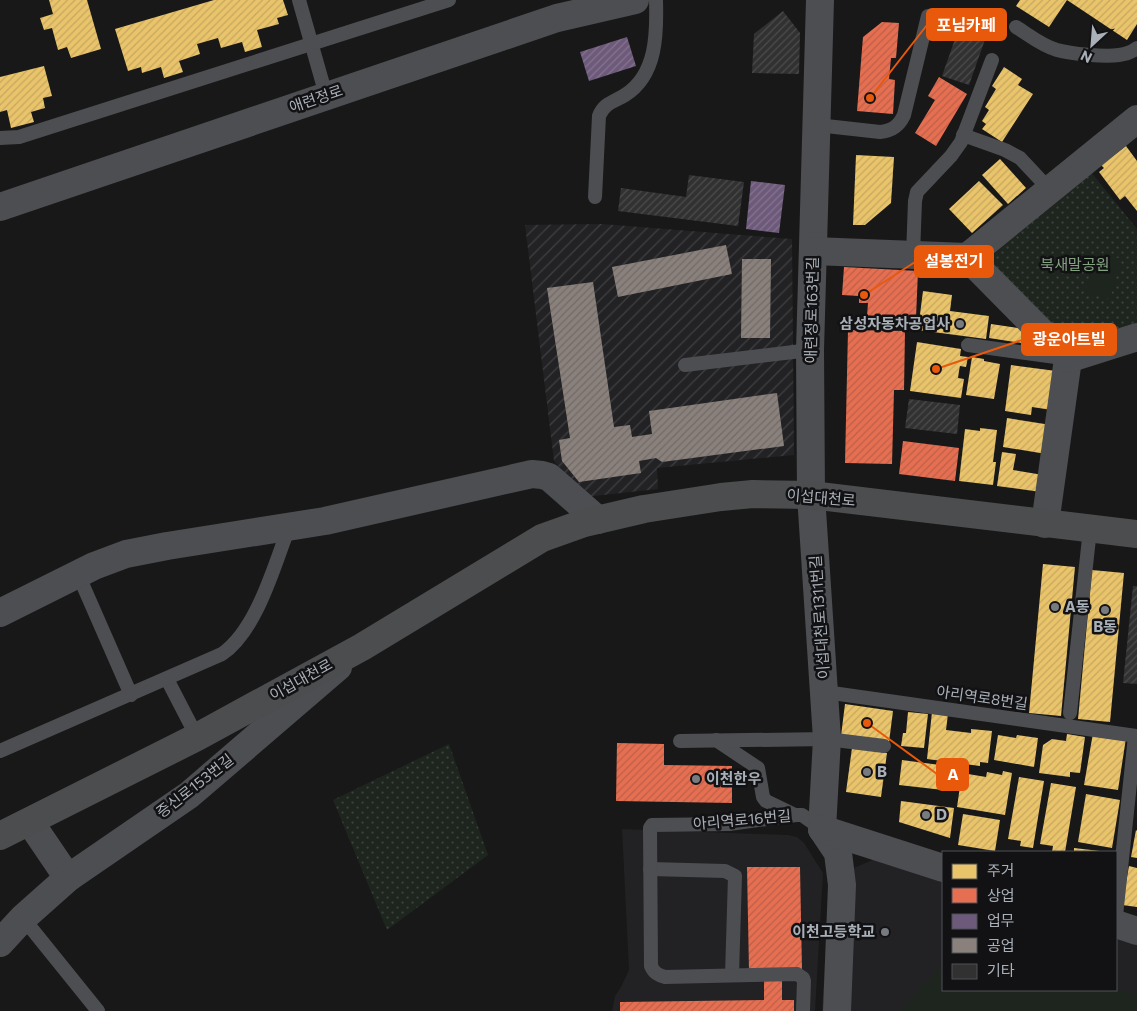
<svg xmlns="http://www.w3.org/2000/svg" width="1137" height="1011" font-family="Commissioner,'Noto Sans KR',sans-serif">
	<defs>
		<pattern id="industrial-furrows" width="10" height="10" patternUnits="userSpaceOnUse" patternTransform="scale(1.25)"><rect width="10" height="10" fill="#222224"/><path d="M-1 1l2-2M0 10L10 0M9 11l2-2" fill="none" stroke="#3f4042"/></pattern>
		<pattern id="grass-dots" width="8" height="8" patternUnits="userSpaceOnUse" patternTransform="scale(1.25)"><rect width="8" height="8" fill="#1e251e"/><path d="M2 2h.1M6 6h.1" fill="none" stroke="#3c423d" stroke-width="1.8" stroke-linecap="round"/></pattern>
		<pattern id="homes-hatch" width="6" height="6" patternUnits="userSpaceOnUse" patternTransform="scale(1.25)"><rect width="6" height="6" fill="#e9c46a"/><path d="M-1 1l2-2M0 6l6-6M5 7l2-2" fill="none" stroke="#c5a760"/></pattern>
		<pattern id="shops-hatch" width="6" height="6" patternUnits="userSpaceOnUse" patternTransform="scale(1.25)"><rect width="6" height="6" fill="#e76f51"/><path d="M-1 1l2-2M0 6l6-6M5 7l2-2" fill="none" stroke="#ba604a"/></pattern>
		<pattern id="offices-hatch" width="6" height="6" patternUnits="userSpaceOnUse" patternTransform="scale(1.25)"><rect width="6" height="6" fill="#6d597a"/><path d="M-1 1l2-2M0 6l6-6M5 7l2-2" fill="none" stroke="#857590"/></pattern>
		<pattern id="industry-hatch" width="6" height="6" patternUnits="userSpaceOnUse" patternTransform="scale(1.25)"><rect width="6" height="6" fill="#8a817c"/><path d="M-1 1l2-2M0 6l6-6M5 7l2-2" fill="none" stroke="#706a67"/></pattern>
		<pattern id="building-hatch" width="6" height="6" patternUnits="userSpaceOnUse" patternTransform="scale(1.25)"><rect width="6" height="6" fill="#313132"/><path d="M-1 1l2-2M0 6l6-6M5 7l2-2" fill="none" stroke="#4c4c4e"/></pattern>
	</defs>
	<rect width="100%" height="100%" fill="#181818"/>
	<g fill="#222224">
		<path d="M622,829L788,835L797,837L804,843L823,873L815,1011H612L615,996L621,987L629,970Z"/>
		<path d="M875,859L943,871V990H1116V929L1137,936V1011H822L830,878Z"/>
	</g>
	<path fill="url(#industrial-furrows)" d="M602,224L792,239L794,455L657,468L658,489L585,497L554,461L525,225Z"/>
	<g fill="url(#grass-dots)">
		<path d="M1090,171L1137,229V329L1070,352L992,264L994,254L997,250Z"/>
		<path d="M449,744L488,855L387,930L333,800Z"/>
	</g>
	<g fill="#1e251e">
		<path d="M1097,252L1121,259L1110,299L1085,292Z"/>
		<path d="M943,964V990L1116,989L1137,995V1011H899Z"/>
	</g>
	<g fill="url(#homes-hatch)">
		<path d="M49,0H87L101,49L71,58L67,47L58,50L52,28L44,30L40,18L53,14Z"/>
		<path d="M214,0H283L288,15L277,18L279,24L257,30L262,47L245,52L242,42L221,48L218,38L197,44L200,54L179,61L183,72L164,78L161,67L142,73L141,67L128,71L115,29Z"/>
		<path d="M1020,0H1067L1049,27L1016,6Z"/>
		<path d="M1067,0H1137V24L1127,40Z"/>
		<path d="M44,66L52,96L43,98L45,108L31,112L34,122L11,128L7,110L0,112V77Z"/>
		<path d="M1004,67L1022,79L1018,85L1033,94L1002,142L982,129L986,124L982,121L989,110L985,107L996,89L992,86Z"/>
		<path d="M1126,146L1137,161V211L1125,196L1120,200L1099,172L1104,168L1101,165Z"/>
		<path d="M856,155L894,157L891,203L865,225H853Z"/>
		<path d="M1000,159L1026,188L1008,204L982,175Z"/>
		<path d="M979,181L1003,205L972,233L949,209Z"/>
		<path d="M923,291L952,295L950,311L989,316L986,339L918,330Z"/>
		<path d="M991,324L1024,329L1022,343L989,338Z"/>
		<path d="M917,342L961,349L960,356L968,357L966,367L960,366L959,371L958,378L964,379L961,398L910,391Z"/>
		<path d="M972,357L984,359V361L1000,364L994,399L966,395Z"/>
		<path d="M1011,365L1056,371L1052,410L1032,407L1031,415L1005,411Z"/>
		<path d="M1007,418L1051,425L1046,454L1003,447Z"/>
		<path d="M980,428L997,430L993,462H996L993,485L959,481L965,429L980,431Z"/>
		<path d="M1002,452L1016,454L1013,470L1043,475L1041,492L997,486Z"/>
		<path d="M1043,564L1075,567L1061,716L1029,713Z"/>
		<path d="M1092,570L1124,573L1110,722L1078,719Z"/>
		<path d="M845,704L893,711L889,742L841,736Z"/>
		<path d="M908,712L928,714L924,748L901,746L903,733H906Z"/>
		<path d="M932,712L948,714L946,730L971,733V729L992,731L988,763L980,762V766L927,759Z"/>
		<path d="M1093,733L1126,738L1118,790L1084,785Z"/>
		<path d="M1067,734L1085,737L1080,773L1070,772V777L1039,773L1043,745L1052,739L1066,741Z"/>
		<path d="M998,735L1016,738L1017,735L1038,738L1034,767L994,760Z"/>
		<path d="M852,748L887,753L881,797L846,792Z"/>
		<path d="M902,760L955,767L952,791L899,785Z"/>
		<path d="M1003,771L1012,773L1005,815L957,807L962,773L986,777L987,772L1002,775Z"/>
		<path d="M1019,777L1044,781L1033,848L1020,846L1021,841L1008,839Z"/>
		<path d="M1051,783L1076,787L1065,852H1052L1053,846L1040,844Z"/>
		<path d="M1086,794L1120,800L1112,848L1078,842Z"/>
		<path d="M901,801L954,808L950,838L899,822Z"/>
		<path d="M963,814L1000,820L995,851L958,845Z"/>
		<path d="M1136,830L1137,831V858L1131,857Z"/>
		<path d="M1074,848L1100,851V852H1074Z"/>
		<path d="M1129,866L1137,868V907L1122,905Z"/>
	</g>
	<g fill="url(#shops-hatch)">
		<path d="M882,22L899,23L896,58H891L889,79L895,80L893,114L857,111L863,37Z"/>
		<path d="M939,77L967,94L936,146L915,133L935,100L928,96Z"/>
		<path d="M844,267L918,271L916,318L867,316L868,303H859V296L842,295Z"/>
		<path d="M848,330L905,331L904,390H894L892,464L845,463Z"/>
		<path d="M903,441L959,448L955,481L899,474Z"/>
		<path d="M617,743L664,744V765L732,766V803L616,801Z"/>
		<path d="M747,867H800L802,970H782V1000H794V1011H620V1002L764,1000V970L749,971Z"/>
	</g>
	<g fill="url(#offices-hatch)">
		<path d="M627,37L636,66L589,81L580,52Z"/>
		<path d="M751,181L785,185L779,233L746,229Z"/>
	</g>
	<g fill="url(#industry-hatch)">
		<path d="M726,245L732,274L618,297L612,267Z"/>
		<path d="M742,259H771L770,338H741Z"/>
		<path d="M593,282L614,427L630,425L632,437L652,434L649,411L777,393L784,446L662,462L656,458L639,461L641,473L579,482L562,461L559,440L570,438L547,288Z"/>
	</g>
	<g fill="url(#building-hatch)">
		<path d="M783,11L800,33L799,74L752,73L754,34Z"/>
		<path d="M961,22L988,31L969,85L942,76Z"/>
		<path d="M689,175L744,182L738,226L618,211L621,188L686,197Z"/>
		<path d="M909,399L960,405L957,434L905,428Z"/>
		<path d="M1133,586H1137V684L1123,683Z"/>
	</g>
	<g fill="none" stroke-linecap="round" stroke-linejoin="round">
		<g stroke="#4c4e51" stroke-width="14">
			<path d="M299,0L326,95"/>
			<path d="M1016,27C1029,35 1042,46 1057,50C1071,54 1105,57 1119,55C1126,54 1132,52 1137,48"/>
			<path d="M817,125L880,132C892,131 899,126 904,115L928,16"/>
			<path d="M963,135L1005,150L1020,158L1050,190"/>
			<path d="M0,138L19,137L449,0"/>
			<path d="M595,197L599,116C604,103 614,102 625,95C657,75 657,33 656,0"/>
			<path d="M913,255L915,201L917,192L951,156L961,142L992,60"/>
			<path d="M968,345L1063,358"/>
			<path d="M685,365L810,350"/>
			<path d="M78,574L131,695"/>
			<path d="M167,679L197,737"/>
			<path d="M825,692L1137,736"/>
			<path d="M1070,713L1090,529"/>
			<path d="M716,740L758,768L763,797L766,801L795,815"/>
			<path d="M680,741L827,739L884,746"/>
			<path d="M0,751L222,654C257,630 274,566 289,527"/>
			<path d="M650,869L725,871L735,876L732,975"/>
			<path d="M1116,916L1135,736"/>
			<path d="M23,918L98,1011"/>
			<path d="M803,1011L804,981L803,978L797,974L665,977C658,975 654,973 651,966L650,828L652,825L729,824L796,815H802L822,829"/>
		</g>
		<g stroke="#4c4e51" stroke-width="28">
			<path d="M820,0L810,350L811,495L827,739L822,829"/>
			<path d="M813,251L967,257L1137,119"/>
			<path d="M967,257L1068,359L1045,524"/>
			<path d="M1068,359L1137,337"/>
			<path d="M0,613L94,566L126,554L167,546L325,521L532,474L542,475L549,477L598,520"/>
			<path d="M822,829L838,853L842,885L837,1011"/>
			<path d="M822,829L943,868"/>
			<path d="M1116,924L1137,931"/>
		</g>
		<g stroke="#4c4e51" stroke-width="28">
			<path d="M0,207L557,18L635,0"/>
			<path d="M30,822L68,878"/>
			<path d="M0,943L23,918L68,878L189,795L338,667"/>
		</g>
		<path stroke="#4b4d4f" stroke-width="28" d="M0,836L197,737L362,647L542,538L584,523L644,509L721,497L753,494L811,495L1137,534"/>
	</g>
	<g fill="#777b80" stroke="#121214" stroke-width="2">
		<circle cx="960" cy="324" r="5"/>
		<circle cx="1055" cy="607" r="5"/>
		<circle cx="1105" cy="610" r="5"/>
		<circle cx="867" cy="772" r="5"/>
		<circle cx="696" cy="779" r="5"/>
		<circle cx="926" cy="815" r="5"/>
		<circle cx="885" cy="932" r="5"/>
	</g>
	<g text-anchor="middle" stroke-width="5" stroke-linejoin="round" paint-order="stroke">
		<g font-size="15" fill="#aab0b8" stroke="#121214">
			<text transform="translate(316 99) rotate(-19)" y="5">애련정로</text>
			<text transform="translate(812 310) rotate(-89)" y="5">애련정로163번길</text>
			<text transform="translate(821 498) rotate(5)" y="5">이섭대천로</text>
			<text transform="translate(820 617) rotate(-94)" y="5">이섭대천로1311번길</text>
			<text transform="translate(301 680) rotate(-29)" y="5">이섭대천로</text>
			<text transform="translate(982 698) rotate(8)" y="5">아리역로8번길</text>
			<text transform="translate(195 786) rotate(-38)" y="5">증신로153번길</text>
			<text transform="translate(742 820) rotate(-5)" y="5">아리역로16번길</text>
		</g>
		<g font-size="15" fill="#84a282" stroke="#121214">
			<text x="1075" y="270">북새말공원</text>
		</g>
		<g font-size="15" font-weight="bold" fill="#aab0b8" stroke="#121214" text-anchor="start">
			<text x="950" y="329" text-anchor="end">삼성자동차공업사</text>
			<text x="1065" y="612">A동</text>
			<text x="1105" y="632" text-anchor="middle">B동</text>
			<text x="877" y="777">B</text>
			<text x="706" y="784">이천한우</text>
			<text x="936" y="820">D</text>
			<text x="875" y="937" text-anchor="end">이천고등학교</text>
		</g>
	</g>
	<path fill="none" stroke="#e8590c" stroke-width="2" d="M870 98L927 25M864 295L915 262M936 369L1022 340M867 723L937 774"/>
	<g fill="#e8590c" stroke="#121214" stroke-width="2">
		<circle cx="870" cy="98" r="5"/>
		<circle cx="864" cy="295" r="5"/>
		<circle cx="936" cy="369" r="5"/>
		<circle cx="867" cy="723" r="5"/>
	</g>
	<g fill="#e8590c" stroke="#e8590c" stroke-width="2">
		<rect x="927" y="9" width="79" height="31" rx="5"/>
		<rect x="915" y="246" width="78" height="31" rx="5"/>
		<rect x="1022" y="324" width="94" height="31" rx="5"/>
		<rect x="937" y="759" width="31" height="31" rx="5"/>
	</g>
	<g font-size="16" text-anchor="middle" font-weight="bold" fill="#fff">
		<text x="966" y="31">포님카페</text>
		<text x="954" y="267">설봉전기</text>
		<text x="1069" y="345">광운아트빌</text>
		<text x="953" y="780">A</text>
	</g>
	<rect x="942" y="851" width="175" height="140" fill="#121214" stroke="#4f5156"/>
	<rect x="952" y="864" width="25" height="15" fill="#e9c46a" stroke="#4f5156"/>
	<text x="987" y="876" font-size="15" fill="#aab0b8">주거</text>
	<rect x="952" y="888" width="25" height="15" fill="#e76f51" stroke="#4f5156"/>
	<text x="987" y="901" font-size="15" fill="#aab0b8">상업</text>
	<rect x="952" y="914" width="25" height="15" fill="#6d597a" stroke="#4f5156"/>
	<text x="987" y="926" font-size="15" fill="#aab0b8">업무</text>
	<rect x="952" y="938" width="25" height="15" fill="#8a817c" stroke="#4f5156"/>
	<text x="987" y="951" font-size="15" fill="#aab0b8">공업</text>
	<rect x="952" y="964" width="25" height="15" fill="#313132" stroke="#4f5156"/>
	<text x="987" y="976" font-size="15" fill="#aab0b8">기타</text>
	<g transform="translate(1092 45) rotate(206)" stroke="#121214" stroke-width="4" paint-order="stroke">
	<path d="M0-4L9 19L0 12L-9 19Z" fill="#aab0b8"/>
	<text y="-8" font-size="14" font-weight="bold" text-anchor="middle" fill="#aab0b8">N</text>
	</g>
</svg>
